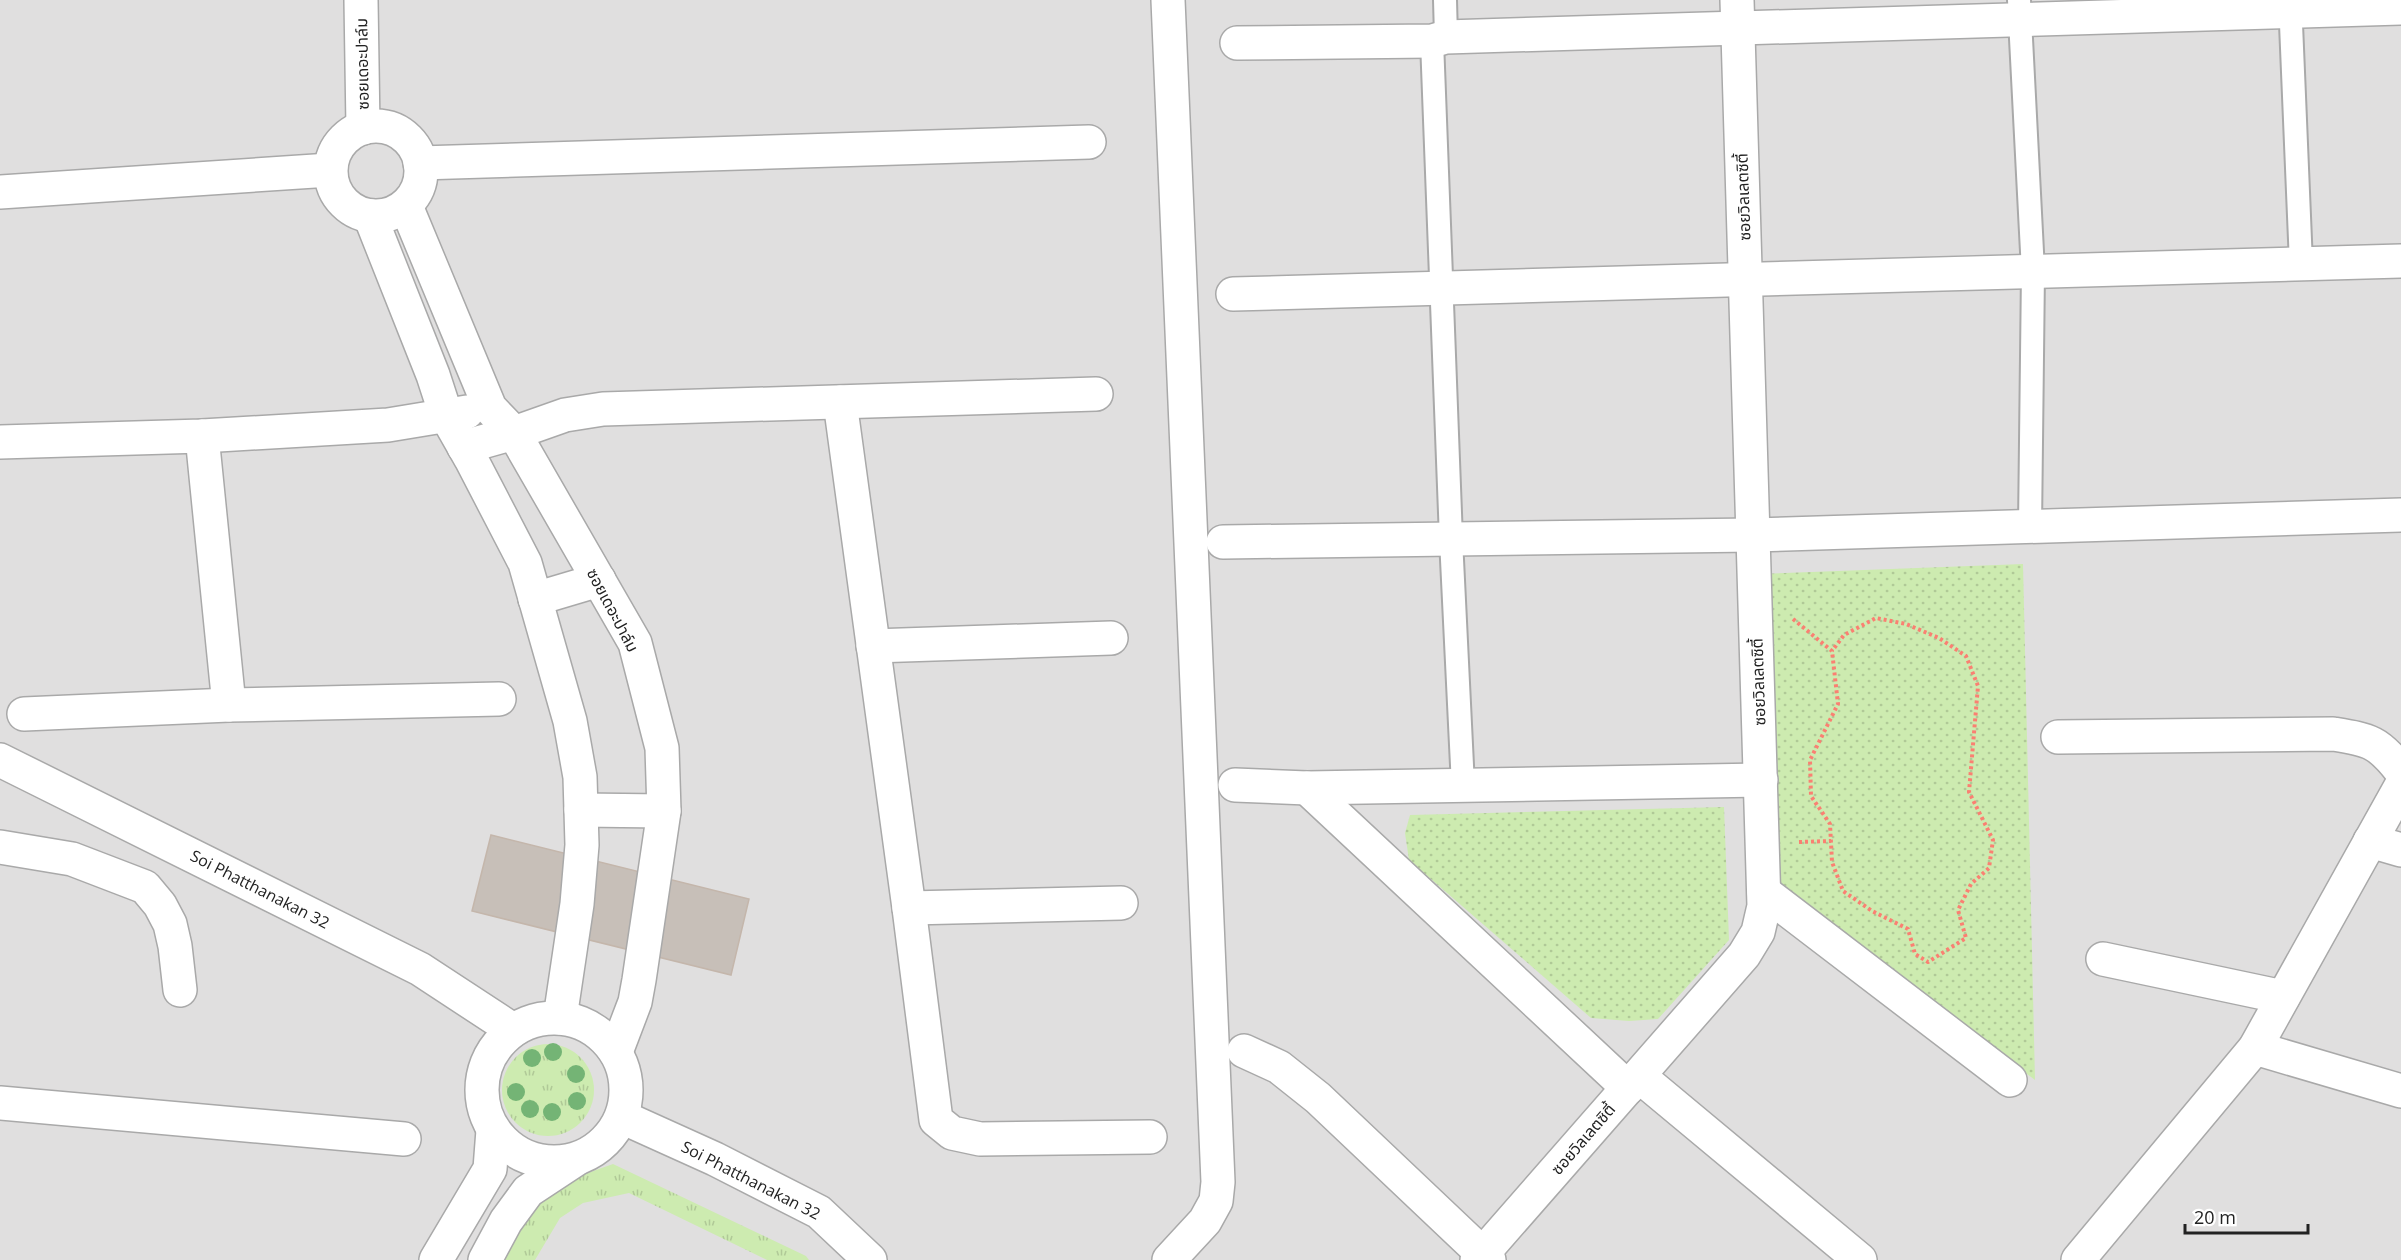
<svg xmlns="http://www.w3.org/2000/svg" width="2401" height="1260" font-family="'Open Sans','Noto Sans Thai',sans-serif">
	<defs>
		<pattern id="grass-tufts" width="24" height="20" patternUnits="userSpaceOnUse" patternTransform="scale(1.5)"><rect width="24" height="20" fill="#cdebb0"/><path d="M3 7l-1-3M5 7V3M7 7l1-3M15 17l-1-3M17 17v-4M19 17l1-3" fill="none" stroke="#b0c997"/></pattern>
		<pattern id="garden-dots" width="8" height="8" patternUnits="userSpaceOnUse" patternTransform="scale(1.5)"><rect width="8" height="8" fill="#cdebb0"/><path d="M2 2h.1M6 6h.1" fill="none" stroke="#b0c997" stroke-width="1.8" stroke-linecap="round"/></pattern>
	</defs>
	<rect width="100%" height="100%" fill="#f2efe9"/>
	<rect fill="#e0dfdf" x="0" y="0" width="2401" height="1260"/>
	<g fill="url(#grass-tufts)">
		<circle cx="548" cy="1090" r="46"/>
		<path d="M613,1164L806,1256L809,1260H767L629,1193L583,1203L560,1218L535,1260H495L535,1183L579,1176Z"/>
	</g>
	<g fill="url(#garden-dots)">
		<path d="M2023,564L2035,1080L1775,885L1758,574Z"/>
		<path d="M1724,807L1729,940L1658,1019L1629,1021L1591,1018L1409,860L1405,833L1410,815Z"/>
	</g>
	<path fill="#c7bfb8" stroke="#c4b6ab" stroke-width="1.5" d="M491,835L749,899L731,975L472,911Z"/>
	<g fill="none" stroke-linecap="round" stroke-linejoin="round">
		<defs>
			<g id="service">
				<path d="M1445,0L1446,37"/>
				<path d="M2019,0L2033,271L2030,527"/>
				<path d="M2290,0L2301,264"/>
				<path d="M1432,41L1451,539L1463,786"/>
			</g>
			<g id="minor">
				<path d="M361,0L363,128"/>
				<path d="M1168,0L1218,1182L1216,1201L1205,1221L1169,1260"/>
				<path d="M1237,43L1432,41L1446,37L2401,8"/>
				<circle cx="376" cy="171" r="45"/>
				<path d="M420,163L1089,142"/>
				<path d="M0,192L330,170"/>
				<path d="M406,206L490,408L514,433L635,643L662,748L664,811L639,980L635,1002L616,1052"/>
				<path d="M370,216L433,375L446,415L471,459L525,563L570,721L580,777L582,845L577,904L560,1018"/>
				<path d="M1233,294L2401,261"/>
				<path d="M840,402L909,908L936,1120L952,1133L980,1139L1150,1137"/>
				<path d="M202,436L229,705"/>
				<path d="M0,442L202,436L388,425L467,412"/>
				<path d="M464,447L514,433L565,415L603,409L1096,394"/>
				<path d="M1223,542L1753,535L2401,515"/>
				<path d="M535,599L599,580"/>
				<path d="M873,646L1111,638"/>
				<path d="M24,714L229,705L499,699"/>
				<path d="M2058,737L2333,734C2369,740 2378,741 2401,771"/>
				<path d="M1235,785L1307,788L1761,780"/>
				<path d="M1307,788L1628,1088"/>
				<path d="M581,810L664,811"/>
				<path d="M2370,841L2401,850"/>
				<path d="M0,847L72,859L145,887L160,905L170,924L175,946L180,990"/>
				<path d="M1764,892L2010,1080"/>
				<path d="M909,908L1121,903"/>
				<path d="M2103,959L2283,997"/>
				<path d="M2255,1048L2401,1091"/>
				<path d="M1244,1051L1279,1067L1318,1098L1489,1260"/>
				<path d="M1639,1076L1860,1260"/>
				<path d="M0,1103L404,1139"/>
				<path d="M1477,1260L1744,955L1758,932L1764,906L1737,0"/>
				<path d="M2078,1260L2255,1048L2401,786"/>
			</g>
			<g id="tertiary">
				<path d="M0,760L420,969L513,1030"/>
				<circle cx="554" cy="1090" r="72"/>
				<path d="M622,1117L715,1159L819,1212L870,1260"/>
				<path d="M436,1260L490,1169L493,1130"/>
				<path d="M485,1260L506,1221L528,1191L575,1160"/>
			</g>
		</defs>
		<use href="#service" stroke="#a9a9a9" stroke-width="26"/>
		<use href="#minor" stroke="#a9a9a9" stroke-width="36"/>
		<use href="#tertiary" stroke="#a9a9a9" stroke-width="36"/>
		<g stroke="#fa8072" stroke-width="4" stroke-dasharray="3 3" stroke-linecap="butt">
			<path d="M1793,619L1832,651L1838,704L1810,760L1811,796L1830,824L1832,862L1843,891L1872,911L1908,929L1915,954L1928,962L1966,938L1958,910L1971,884L1989,868L1993,840L1969,792L1978,686L1966,656L1939,638L1906,624L1876,618L1844,635L1832,651"/>
			<path d="M1799,842L1831,841"/>
		</g>
		<use href="#service" stroke="#fff" stroke-width="22"/>
		<use href="#minor" stroke="#fff" stroke-width="33"/>
		<use href="#tertiary" stroke="#fff" stroke-width="33"/>
	</g>
	<g fill="#74b475">
		<circle cx="553" cy="1052" r="9"/>
		<circle cx="532" cy="1058" r="9"/>
		<circle cx="576" cy="1074" r="9"/>
		<circle cx="516" cy="1092" r="9"/>
		<circle cx="577" cy="1101" r="9"/>
		<circle cx="530" cy="1109" r="9"/>
		<circle cx="552" cy="1112" r="9"/>
	</g>
	<g text-anchor="middle" stroke-width="4.5" stroke-linejoin="round" paint-order="stroke">
		<g font-size="16" fill="#222" stroke="#fff">
			<text transform="translate(362 64) rotate(-91)" y="6">ซอยเดอะปาล์ม</text>
			<text transform="translate(1743 197) rotate(-92)" y="6">ซอยวิลเลตซิตี้</text>
			<text transform="translate(613 610) rotate(62)" y="6">ซอยเดอะปาล์ม</text>
			<text transform="translate(1758 682) rotate(-92)" y="6">ซอยวิลเลตซิตี้</text>
			<text transform="translate(260 889) rotate(27)" y="6">Soi Phatthanakan 32</text>
			<text transform="translate(1583 1139) rotate(-49)" y="6">ซอยวิลเลตซิตี้</text>
			<text transform="translate(751 1180) rotate(27)" y="6">Soi Phatthanakan 32</text>
		</g>
	</g>
	<path d="M2185 1224v9h123v-9" fill="none" stroke="#222222" stroke-width="3"/>
	<text x="2194" y="1224" font-size="18" fill="#222222" stroke="#ffffff" stroke-width="4.5" paint-order="stroke">20 m</text>
</svg>
